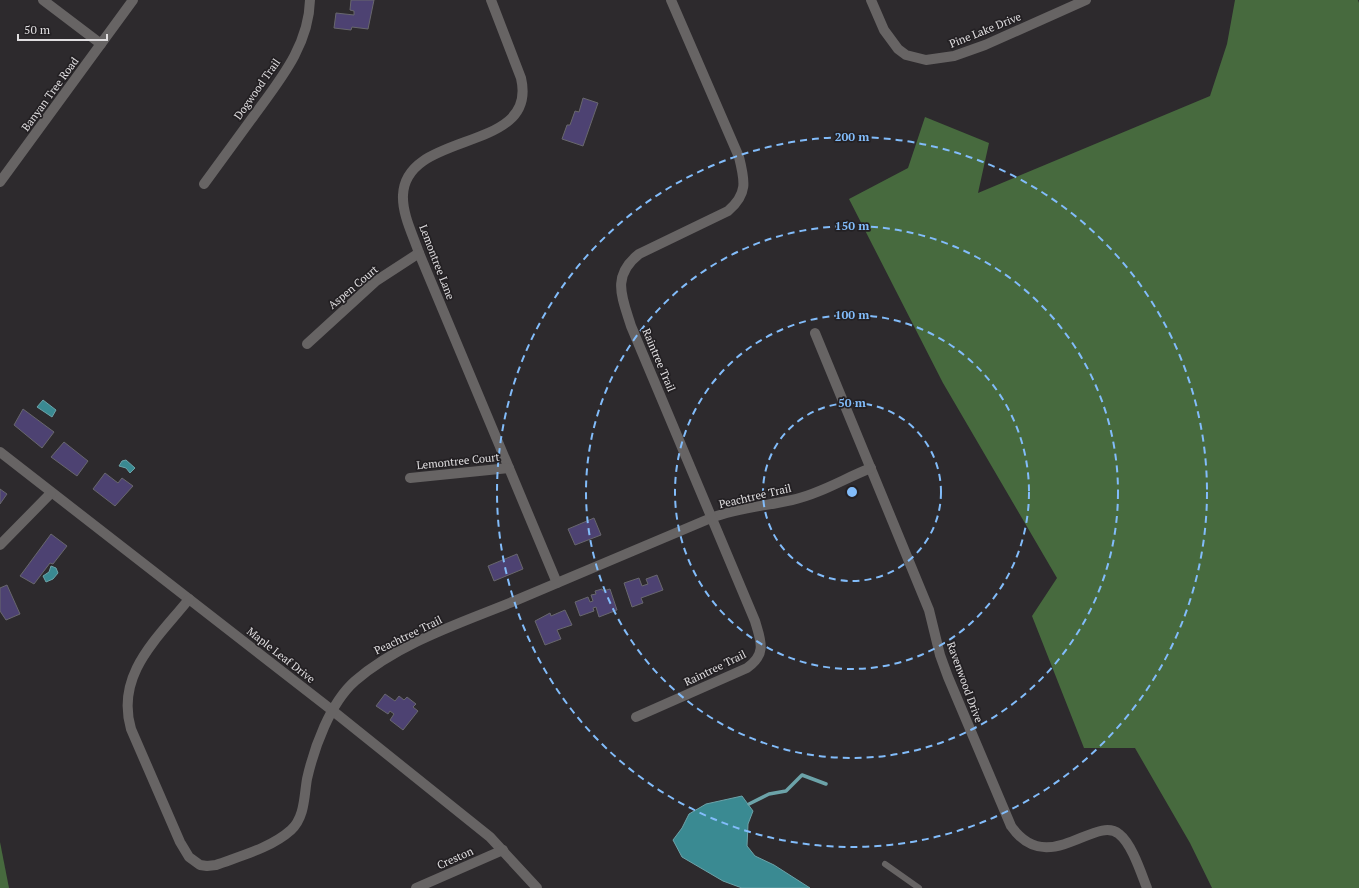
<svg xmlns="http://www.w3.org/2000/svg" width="1359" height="888" font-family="'PT Serif',serif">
	<rect width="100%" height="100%" fill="#2d2a2d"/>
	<g fill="#476a3e">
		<path d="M1235,0H1358L1359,3V888H1212L1190,843L1135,748H1084L1032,616L1057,578L943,383L849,199L908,168L925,117L989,143L978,193L1210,96L1227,44Z"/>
		<path d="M0,842L9,888H0Z"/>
	</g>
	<g fill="#3a8a92" stroke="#6ca3a9">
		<path d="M43,400L56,410L52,417L37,407Z"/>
		<path d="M126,460L135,468L130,473L126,468L119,466L122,461Z"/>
		<path d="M51,566L56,568L58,573L53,579L46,582L43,576L49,572Z"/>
		<path d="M742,796L753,811L748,824L747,846L755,856L774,865L810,888H742L723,881L682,857L673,840L682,828L689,814L706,804Z"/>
	</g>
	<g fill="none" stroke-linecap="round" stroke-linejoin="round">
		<path stroke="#6ca3a9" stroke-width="3.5" d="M749,804L769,794L786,791L802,775L826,784"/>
	</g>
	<g fill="#4d4272" stroke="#68676d">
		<path d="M351,0H374L368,29L352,27L351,30L334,28L336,13L354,15V11L350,10Z"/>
		<path d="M583,98L598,103L583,146L562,139L567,125H570L575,111L579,112Z"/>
		<path d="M23,409L54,432L42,448L14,425Z"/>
		<path d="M64,442L88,461L77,476L51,457Z"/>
		<path d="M105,473L118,483L122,478L133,486L115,506L93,489Z"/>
		<path d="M0,489L7,494L0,504Z"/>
		<path d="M594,518L601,535L575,545L568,529Z"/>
		<path d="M51,534L67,546L53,564L50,563L34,584L20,576Z"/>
		<path d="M517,554L523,569L494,581L488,566Z"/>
		<path d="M657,575L663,590L641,598L643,603L632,607L624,583L639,578L642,586L648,584L646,579Z"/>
		<path d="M7,585L20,614L6,620L0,611V588Z"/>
		<path d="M602,589L603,591L610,589L617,610L599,617L596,607L593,608L594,611L580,616L575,602L588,597L590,602L593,601L591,595L596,594L595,591Z"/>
		<path d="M565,610L572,625L557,630L561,639L545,645L535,621L550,613L551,616Z"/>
		<path d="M385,694L395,701L399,696L404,700L407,697L416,704L413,707L418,711L403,730L390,720L394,714L390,711L388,714L376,706Z"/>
	</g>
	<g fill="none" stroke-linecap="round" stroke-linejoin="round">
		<path stroke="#676464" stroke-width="6" d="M885,864L919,888"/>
		<g stroke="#676464" stroke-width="10">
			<path d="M43,0L101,44"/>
			<path d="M491,0L521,78C539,154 406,129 403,195C402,214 413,235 419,253L557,583"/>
			<path d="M871,0L884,30L898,49L906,55L926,60L954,56L985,45L1086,0"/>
			<path d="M0,182L133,0"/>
			<path d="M204,184C221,161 237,139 253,117C279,81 309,46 310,0"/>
			<path d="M815,333L929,610L940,655L948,677L1011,826C1048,879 1095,814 1119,834C1132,844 1141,873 1147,888"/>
			<path d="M307,344L376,281L419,253"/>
			<path d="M0,452L333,711L490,837L537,888"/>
			<path d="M410,478L509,468"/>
			<path d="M0,545L51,493"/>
			<path d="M189,599C158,638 115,674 131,729L180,842L189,857L200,865L207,866L216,865C240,856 271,848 291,830C305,817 304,796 307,779C314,748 330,703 355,681C399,643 458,624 512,602C578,574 645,546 711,518C738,508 765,506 792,500C820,494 845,478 871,468"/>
			<path d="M636,717L747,668C767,654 761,641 755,621L631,326C622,297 611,276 639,254L728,211C748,194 745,181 739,157L671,0"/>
			<path d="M416,888L503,850"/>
		</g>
	</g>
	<g fill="none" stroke="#82bcfa" stroke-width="2" stroke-dasharray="7 5">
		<circle cx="852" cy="492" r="89"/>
		<circle cx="852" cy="492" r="177"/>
		<circle cx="852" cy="492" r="266"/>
		<circle cx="852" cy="492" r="355"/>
	</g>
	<g text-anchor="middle" stroke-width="3.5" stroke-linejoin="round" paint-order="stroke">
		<g font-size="11" fill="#e0dee0" stroke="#232023">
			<text transform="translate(985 30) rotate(-22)" y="4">Pine Lake Drive</text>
			<text transform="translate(257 89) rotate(-55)" y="4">Dogwood Trail</text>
			<text transform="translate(50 94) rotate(-54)" y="4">Banyan Tree Road</text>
			<text transform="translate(437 262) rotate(69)" y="4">Lemontree Lane</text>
			<text transform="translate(353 287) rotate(-40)" y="4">Aspen Court</text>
			<text transform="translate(659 360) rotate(67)" y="4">Raintree Trail</text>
			<text transform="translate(458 461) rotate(-6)" y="4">Lemontree Court</text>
			<text transform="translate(755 496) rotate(-13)" y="4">Peachtree Trail</text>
			<text transform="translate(408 635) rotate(-26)" y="4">Peachtree Trail</text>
			<text transform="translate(281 655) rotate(38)" y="4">Maple Leaf Drive</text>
			<text transform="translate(715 668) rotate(-26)" y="4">Raintree Trail</text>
			<text transform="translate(965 682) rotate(70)" y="4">Ravenwood Drive</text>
			<text transform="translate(455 858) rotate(-24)" y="4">Creston</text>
		</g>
	</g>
	<circle cx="852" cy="492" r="6" fill="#82bcfa" stroke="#232023" stroke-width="2"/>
	<g font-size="12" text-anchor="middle" font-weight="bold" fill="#82bcfa" stroke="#232023" stroke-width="3.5" stroke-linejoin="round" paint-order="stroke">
		<text x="852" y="141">200 m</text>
		<text x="852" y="230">150 m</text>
		<text x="852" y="319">100 m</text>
		<text x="852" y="407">50 m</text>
	</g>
	<path d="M18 34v6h89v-6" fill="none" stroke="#e0dee0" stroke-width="2"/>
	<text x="24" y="34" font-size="12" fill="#e0dee0" stroke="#232023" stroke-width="3" paint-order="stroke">50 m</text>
</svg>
